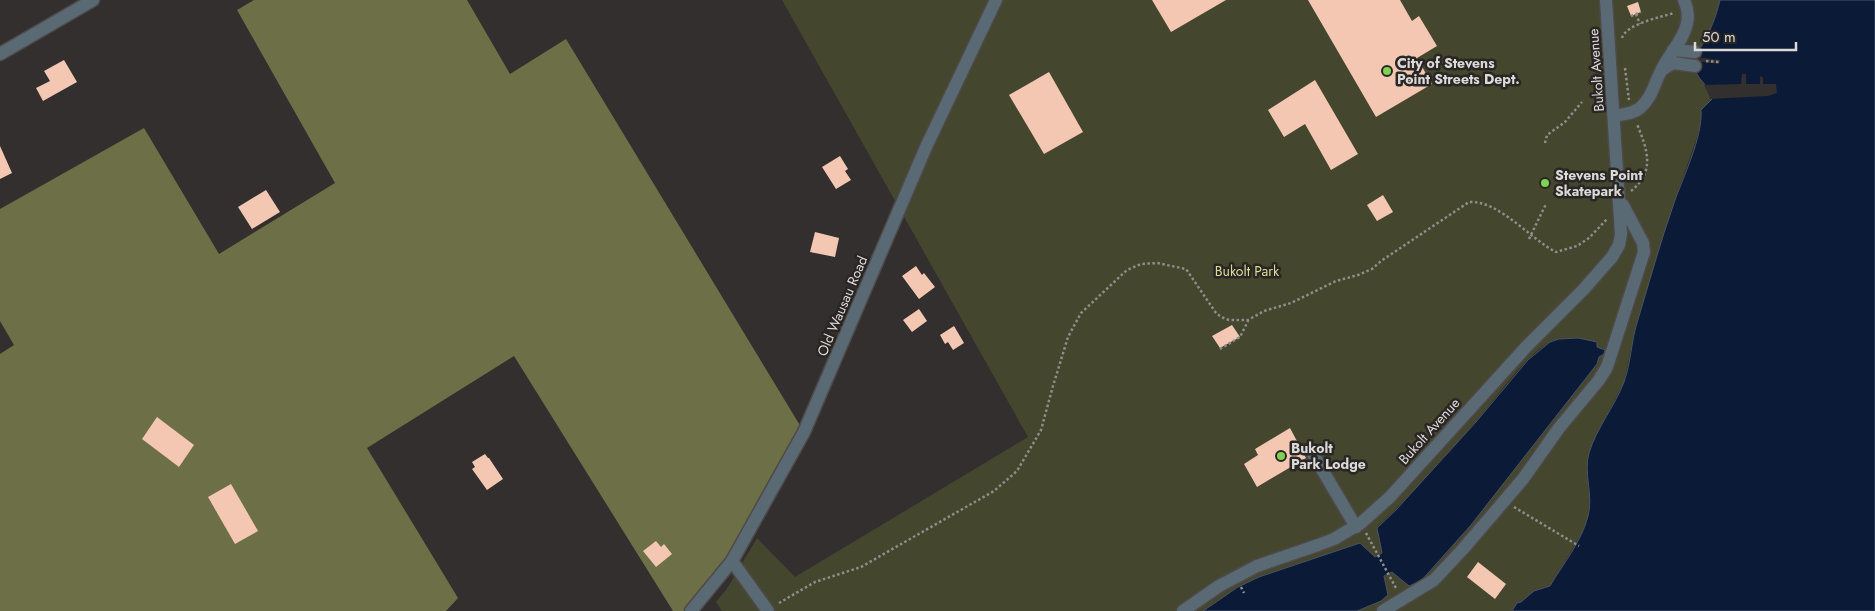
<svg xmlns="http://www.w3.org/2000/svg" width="1875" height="611" font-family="Jost,sans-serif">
	<rect width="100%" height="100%" fill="#332f2e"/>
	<path fill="#45462e" d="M782,0H1720L1716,17L1708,36L1701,47L1698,76L1706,84L1712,99L1701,110L1702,120L1698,134L1673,206L1636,325L1624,382L1595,438L1589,516L1581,535L1550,586L1534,591L1521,603H1517L1512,611H1357L1381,601L1388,595L1384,576L1392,572L1409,586L1421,581L1471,525L1597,364L1599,357L1597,347C1582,340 1566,334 1550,342C1524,356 1494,401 1474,424C1443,459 1412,495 1377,527L1382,553L1375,557L1360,543L1259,577L1238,587L1203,611H722L716,602L728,587L757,538L795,577L1028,437Z"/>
	<path fill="#6d6f47" d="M254,0H467L510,74L566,39L804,432L727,557L690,611H673L514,356L367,448L458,598L446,611H0V354L14,345L0,321V209L144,128L219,254L335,183L237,10Z"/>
	<g fill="#0b1a36" stroke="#4a5467">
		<path d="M1720,0H1875V611H1512L1517,603L1521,602L1534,591L1550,586C1563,564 1582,541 1588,516C1594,496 1583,474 1589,453C1597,427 1615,406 1624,382C1631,363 1631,342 1637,323C1649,283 1660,243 1674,203C1683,177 1703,137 1701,110L1712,99C1710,86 1700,82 1696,72C1694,64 1696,55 1696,47H1701C1710,32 1716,17 1720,0Z"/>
		<path d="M1578,338L1597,342V347L1605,350L1604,354L1599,357L1597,364L1471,525L1421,581L1409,586L1392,572L1384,576L1388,595L1381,601L1357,611H1203L1238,587L1259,577L1360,543L1375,557L1382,553L1377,528L1396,510L1476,422L1528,360L1550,342L1559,339Z"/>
	</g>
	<g fill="#332f2e">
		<path d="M1696,57L1720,60L1719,64L1695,61Z"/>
		<path d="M1742,74H1746V84H1760V76L1763,77V84H1776L1777,93L1768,96L1709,99L1710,97L1704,85L1741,84Z"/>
	</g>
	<g fill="#f4c7b3">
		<path d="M1152,0H1226L1171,32Z"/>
		<path d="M1308,0H1400L1412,21L1419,16L1437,46L1417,58L1432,84L1376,117Z"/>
		<path d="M1638,2L1641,12L1631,16L1627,6Z"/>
		<path d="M64,60L77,82L43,101L36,88L50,81L44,71Z"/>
		<path d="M1049,72L1083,132L1044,154L1009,95Z"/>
		<path d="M1315,80L1358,154L1331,170L1305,124L1284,137L1268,110Z"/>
		<path d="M0,146L12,173L0,179Z"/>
		<path d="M840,156L848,169L845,171L851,180L836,189L822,167Z"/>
		<path d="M266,190L280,212L252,229L238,207Z"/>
		<path d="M1383,195L1393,212L1377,221L1367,205Z"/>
		<path d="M815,232L839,238L835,257L810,252Z"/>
		<path d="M916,266L922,275L924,273L935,287L919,299L902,276Z"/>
		<path d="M919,309L927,321L912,332L903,320Z"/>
		<path d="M1232,325L1240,337L1220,348L1212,336Z"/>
		<path d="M954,326L964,343L953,350L948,342L945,344L940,335Z"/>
		<path d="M157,417L194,445L179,467L142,439Z"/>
		<path d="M1290,428L1306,458L1257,487L1244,464L1258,455L1255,449Z"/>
		<path d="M485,454L488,458H489L503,479L487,490L472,469L475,467L472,462Z"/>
		<path d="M231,484L258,531L235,544L208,497Z"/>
		<path d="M656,541L661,547L664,544L672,554L656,567L643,551Z"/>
		<path d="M1478,562L1506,584L1495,599L1467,577Z"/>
	</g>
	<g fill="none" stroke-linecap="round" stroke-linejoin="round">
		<defs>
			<g id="minor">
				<path d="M1673,50L1695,52"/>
				<path d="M0,54L93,0"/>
				<path d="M1662,70L1673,63L1695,66"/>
				<path d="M1614,116C1623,114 1633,114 1640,108C1652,98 1654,84 1661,71C1668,55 1684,40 1687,23C1689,15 1687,7 1684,0"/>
				<path d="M1310,449L1356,527"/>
				<path d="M732,561L768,611"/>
				<path d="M691,611L732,561L804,432L926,147L996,0"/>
				<path d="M1183,611L1219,586L1257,566L1318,545L1334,539L1361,523L1390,497L1526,347L1583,290L1612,257L1619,245L1621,234L1606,0"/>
				<path d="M1383,611L1434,580L1463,549L1523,479L1559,428L1599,380L1607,367L1644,252L1643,243L1623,205"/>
			</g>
		</defs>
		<use href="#minor" stroke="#4e4a49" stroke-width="15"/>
		<g stroke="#908d8c" stroke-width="2.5" stroke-dasharray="2.5 2.5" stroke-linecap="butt">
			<path d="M1636,14L1640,24"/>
			<path d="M1631,16L1641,12"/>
			<path d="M1622,38C1626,24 1661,17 1674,13"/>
			<path d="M1706,61L1719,62"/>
			<path d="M1625,68L1629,100"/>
			<path d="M1545,143L1547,135L1565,122L1582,102"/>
			<path d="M1631,191C1656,171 1647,149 1637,124"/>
			<path d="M1529,239L1546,204"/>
			<path d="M1220,349L1240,337L1248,321"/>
			<path d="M1514,507L1579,546"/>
			<path d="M1366,533L1397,590"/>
			<path d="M1241,587L1244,593"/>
			<path d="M779,603L815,582L861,567L994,491L1017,471L1041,430L1053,386L1068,337L1081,313L1127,270L1141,264L1157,263L1186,269L1216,313L1221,317L1229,320H1248L1264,311L1291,303L1336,281L1358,275L1372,269L1381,261L1469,202C1499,200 1530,239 1556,252L1577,246L1589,238L1608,218"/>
		</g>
		<use href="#minor" stroke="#5a6a75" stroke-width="12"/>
	</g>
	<g fill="#7ed153" stroke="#292624" stroke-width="2">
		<circle cx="1387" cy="71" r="5"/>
		<circle cx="1545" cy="183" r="5"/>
		<circle cx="1281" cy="456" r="5"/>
	</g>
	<g text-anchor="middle" stroke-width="5" stroke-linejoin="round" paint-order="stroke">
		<g font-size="14" font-weight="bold" fill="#dcdad9" stroke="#292624" text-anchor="start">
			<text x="1397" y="68">City of Stevens<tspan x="1397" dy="16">Point Streets Dept.</tspan></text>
			<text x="1555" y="180">Stevens Point<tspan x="1555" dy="16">Skatepark</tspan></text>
			<text x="1291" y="453">Bukolt<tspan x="1291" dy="16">Park Lodge</tspan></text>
		</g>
		<g font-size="14" fill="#dcdad9" stroke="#292624">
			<text transform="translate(1596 70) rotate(-94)" y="5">Bukolt Avenue</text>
			<text transform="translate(842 306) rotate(-67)" y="5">Old Wausau Road</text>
			<text transform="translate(1429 431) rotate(-48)" y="5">Bukolt Avenue</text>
		</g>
		<g font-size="14" fill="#d7dc98" stroke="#292624">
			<text x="1247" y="276">Bukolt Park</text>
		</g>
	</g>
	<path d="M1695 42v8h101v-8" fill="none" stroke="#dcdad9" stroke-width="2.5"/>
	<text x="1702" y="42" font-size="15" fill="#dcdad9" stroke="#292624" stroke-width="4" paint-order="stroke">50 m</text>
</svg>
